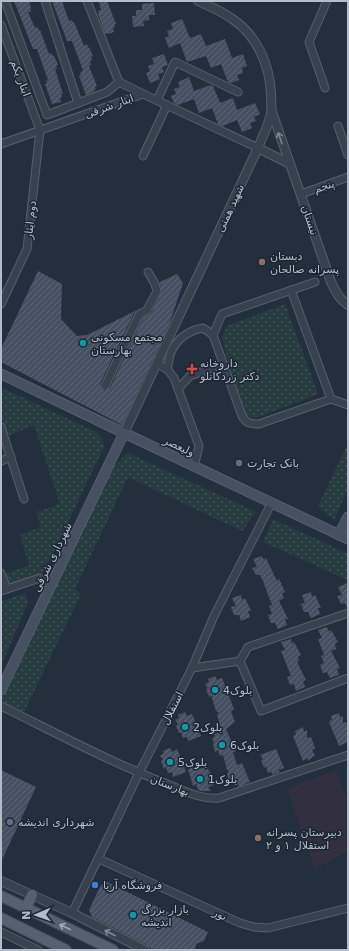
<svg xmlns="http://www.w3.org/2000/svg" width="349" height="951" font-family="'DejaVu Sans','Noto Naskh Arabic',sans-serif">
	<defs>
		<pattern id="park-dots" width="8" height="8" patternUnits="userSpaceOnUse"><rect width="8" height="8" fill="#263c3f"/><path d="M2 2h.1M6 6h.1" fill="none" stroke="#435659" stroke-width="1.8" stroke-linecap="round"/></pattern>
		<pattern id="building-hatch" width="6" height="6" patternUnits="userSpaceOnUse"><rect width="6" height="6" fill="#455162"/><path d="M-1 1l2-2M0 6l6-6M5 7l2-2" fill="none" stroke="#5d6877"/></pattern>
	</defs>
	<rect width="100%" height="100%" fill="#242f3e"/>
	<path fill="#32303f" d="M336,770L348,802V851L315,869L287,789Z"/>
	<g fill="url(#park-dots)">
		<path d="M285,304L318,394L256,418L242,416L222,337L227,326Z"/>
		<path d="M4,389L96,432L102,439L104,447L44,572L40,575L8,586L5,574L29,565L20,535L41,527L36,512L60,504L34,425L7,436L1,416V391Z"/>
		<path d="M348,443V489L334,520L318,506Z"/>
		<path d="M128,453L256,512L242,531L128,477L75,589L81,594L24,712L7,705L1,699L112,468Z"/>
		<path d="M273,519L348,554V580L263,542Z"/>
		<path d="M25,593L28,602L1,667V602Z"/>
	</g>
	<g fill="url(#building-hatch)">
		<path d="M14,1H29L31,8L30,9L31,12H28L35,28L37,27L39,30H40L49,54L51,53L53,56H54L58,65L56,66L57,69H55L63,94H61L62,97L60,98L61,102L52,104L45,84L47,83L46,81L48,80L37,49H33Z"/>
		<path d="M52,1H62L69,21L72,20L73,23L74,22L84,46L87,44L88,48L89,47L93,56L91,57L92,60L90,61L91,65L89,66L97,86L95,87L96,89L94,90L95,91L86,95L79,76L81,75L80,73L83,70L72,41H67Z"/>
		<path d="M102,1H107L116,24L114,25L115,28H113L114,32L108,34L107,33L105,34L98,14H99L98,11L101,10L99,2Z"/>
		<path d="M154,3L155,15H149V20L143,21L144,26L133,27L132,16H136V10H142V4Z"/>
		<path d="M182,19L190,38L201,34L206,46L225,39L232,58L243,54L247,66L242,68L243,73L237,75L239,80L231,83L228,82L221,64L211,68L206,56L187,62L180,43L169,48L165,38L169,36L167,31L173,29L171,23Z"/>
		<path d="M164,54L168,65L162,67L164,72L158,74L160,79L150,83L146,73L150,71L148,66L154,64L152,58Z"/>
		<path d="M189,77L194,91L211,85L213,86L220,103L233,98L237,110L255,103L260,114L254,117L256,121L250,123L252,128L242,132L237,120L223,126L218,124L212,108L199,113L194,99L178,105L174,103L171,96L176,94L174,89L180,87L178,82Z"/>
		<path d="M38,271L62,284L61,319L77,336L87,335L141,308L134,313L100,384L101,388L105,391L110,388L143,318L151,313L161,293L160,282L177,274L183,283L169,325L122,425L1,362V349Z"/>
		<path d="M262,556L264,560L266,558L277,581L279,579L285,592L282,593L284,598L279,601L288,619H285L287,625L278,629L275,623H271L268,615L272,614L269,606L272,605L263,581L260,575H256L252,568L257,567L253,559Z"/>
		<path d="M348,583V608H347L345,603L341,604L337,596L342,595L338,587Z"/>
		<path d="M311,592L312,597L315,595L321,608H318L320,614L311,618L308,612H304L301,604L305,603L302,595Z"/>
		<path d="M241,595L242,600L245,598L251,611H248L250,617L241,621L239,615H234L231,607L236,606L232,598Z"/>
		<path d="M327,627L329,632L331,630L338,642L335,643L336,649L331,651L340,668L337,669L339,675L330,678L327,672L323,673L320,665L324,663L321,656L324,655L318,639L322,638L318,630Z"/>
		<path d="M291,639L292,644L294,642L301,655L298,656L299,661L297,662L306,680L303,681L305,687L296,691L294,684L290,685L287,677L291,676L281,651L285,650L281,642Z"/>
		<path d="M215,676L217,680L222,678L234,709L231,711L235,722L226,729L236,752H233L237,765L242,763L250,782L238,787L237,785L234,786L232,780L229,782L227,774L229,772L227,770L223,755L220,756L218,750L215,752L213,744L214,742L212,739L215,736L214,734L222,731L217,715L219,713L216,711L211,695L209,697L206,689L208,688L205,684L209,682L208,679Z"/>
		<path d="M185,712L187,716L192,714L201,736L188,741L187,737L183,738L181,732L179,733L176,726L178,724L175,720L179,718L178,715Z"/>
		<path d="M339,713L340,717L343,716V723L346,722L348,727V742L339,746L329,722L332,719L331,716Z"/>
		<path d="M303,727L304,732L307,730V738L311,737L315,748L312,750L315,755L308,761V758L303,761L293,736L296,734L295,731Z"/>
		<path d="M170,748L172,752L177,749L186,772L173,777L172,772L168,773L166,767L164,769L161,761L163,759L160,756L164,753L163,751Z"/>
		<path d="M276,749L284,768L278,770L280,772L272,775V772L268,773L266,766L264,768L261,760L263,759L260,755Z"/>
		<path d="M200,765L201,769L206,766L210,772L214,785L208,787L211,791H202L198,790L196,784L193,786L188,769Z"/>
		<path d="M1,770L36,787L1,862Z"/>
		<path d="M107,882L208,932L204,941L196,944L195,950H153L147,945L92,917L89,910L101,885Z"/>
	</g>
	<g fill="none" stroke-linecap="round" stroke-linejoin="round">
		<defs>
			<g id="minor">
				<path d="M5,1L47,115L107,92L119,82"/>
				<path d="M45,1L78,103"/>
				<path d="M87,1L119,82L143,94"/>
				<path d="M1,25L40,130L27,249L1,304"/>
				<path d="M325,88L309,42L327,1"/>
				<path d="M157,100L175,62L238,92"/>
				<path d="M338,126L348,155"/>
				<path d="M1,144L143,94L258,148"/>
				<path d="M143,156L167,105"/>
				<path d="M301,194L348,177"/>
				<path d="M291,290L331,399"/>
				<path d="M213,335L222,314L315,282"/>
				<path d="M157,364L167,369L174,378L199,446L194,467"/>
				<path d="M167,369C169,363 169,356 172,350C178,338 190,330 203,328L213,335L242,416C246,423 250,424 259,424L331,399L348,405"/>
				<path d="M105,386L139,315L147,310L157,291L155,284L148,272"/>
				<path d="M178,389L190,376L223,364"/>
				<path d="M1,427L24,499"/>
				<path d="M1,461L11,457"/>
				<path d="M1,573L7,589"/>
				<path d="M1,591L40,578L52,584"/>
				<path d="M240,661L248,647L348,613"/>
				<path d="M192,668L240,661L261,711L348,678"/>
				<path d="M1,706C56,733 110,762 167,784C183,790 201,800 219,798L348,755"/>
				<path d="M99,859L240,923L254,927L268,928L348,908"/>
				<path d="M72,913L139,773L192,668L214,616L272,502"/>
				<path d="M1,932L38,950"/>
			</g>
			<g id="tertiary">
				<path d="M272,112L331,282C336,292 339,299 348,305"/>
				<path d="M258,148L290,164"/>
				<path d="M124,433L258,148C262,137 269,125 271,113C272,107 271,101 271,95C270,65 257,35 231,18C221,11 209,6 198,1"/>
				<path d="M1,881L72,913L145,950"/>
			</g>
			<g id="secondary">
				<path d="M1,374L124,433L348,539"/>
				<path d="M339,535L348,517"/>
				<path d="M1,690L124,433"/>
			</g>
			<g id="primary">
				<path d="M1,896L113,950"/>
				<path d="M26,908L32,895"/>
				<path d="M1,918L66,950"/>
			</g>
		</defs>
		<use href="#minor" stroke="#565f6c" stroke-width="9"/>
		<use href="#tertiary" stroke="#565f6c" stroke-width="10"/>
		<use href="#secondary" stroke="#565f6c" stroke-width="11"/>
		<use href="#primary" stroke="#414a57" stroke-width="12"/>
		<use href="#minor" stroke="#38414e" stroke-width="7"/>
		<use href="#tertiary" stroke="#38414e" stroke-width="8"/>
		<use href="#secondary" stroke="#465061" stroke-width="9"/>
		<use href="#primary" stroke="#56606e" stroke-width="10"/>
	</g>
	<defs><path id="oneway-shaft" d="M-6 0H5M1.5-3L5.5 0L1.5 3" fill="none" stroke-width="1.6" stroke-linecap="round" stroke-linejoin="round"/></defs>
	<g stroke="#7c8592">
		<use href="#oneway-shaft" transform="translate(280 138) rotate(-109)"/>
		<use href="#oneway-shaft" transform="translate(110 933) rotate(-153)"/>
	</g>
	<use stroke="#a1aab7" href="#oneway-shaft" transform="translate(65 927) rotate(-154)"/>
	<g fill="#8d6e63" stroke="#1d2633" stroke-width="1.5">
		<circle cx="262" cy="262" r="4"/>
		<circle cx="258" cy="838" r="4"/>
	</g>
	<g fill="#0f9aa8" stroke="#1d2633" stroke-width="1.5">
		<circle cx="83" cy="343" r="4"/>
		<circle cx="215" cy="690" r="4"/>
		<circle cx="185" cy="727" r="4"/>
		<circle cx="222" cy="745" r="4"/>
		<circle cx="170" cy="762" r="4"/>
		<circle cx="200" cy="779" r="4"/>
		<circle cx="133" cy="915" r="4"/>
	</g>
	<path fill="#e0444e" stroke="#1d2633" stroke-width="1.5" d="M190 363h4v4h4v4h-4v4h-4v-4h-4v-4h4z"/>
	<g fill="#5c6f8a" stroke="#1d2633" stroke-width="1.5">
		<circle cx="239" cy="463" r="4"/>
		<circle cx="10" cy="822" r="4"/>
	</g>
	<circle fill="#3f7fe0" stroke="#1d2633" stroke-width="1.5" cx="95" cy="885" r="4"/>
	<g text-anchor="middle" stroke-width="3" stroke-linejoin="round" paint-order="stroke">
		<g font-size="11" fill="#b4bcc9" stroke="#1d2633">
			<text transform="translate(21 78) rotate(70)" y="4">ایثار یکم</text>
			<text transform="translate(109 106) rotate(-20)" y="4">ایثار شرقی</text>
			<text transform="translate(324 186) rotate(-19)" y="4">پنجم</text>
			<text transform="translate(230 208) rotate(-65)" y="4">شهید همتی</text>
			<text transform="translate(30 220) rotate(-84)" y="4">دوم ایثار</text>
			<text transform="translate(310 220) rotate(71)" y="4">نيستان</text>
			<text transform="translate(179 446) rotate(25)" y="4">ولیعصر</text>
			<text transform="translate(52 557) rotate(-64)" y="4">شهرداری شرقی</text>
			<text transform="translate(172 708) rotate(-63)" y="4">استقلال</text>
			<text transform="translate(170 785) rotate(21)" y="4">بهارستان</text>
			<text transform="translate(220 914) rotate(25)" y="4">نور</text>
		</g>
		<g font-size="11" fill="#b4bcc9" stroke="#1d2633" text-anchor="start">
			<text x="270" y="260">دبستان<tspan x="270" dy="13">پسرانه صالحان</tspan></text>
			<text x="91" y="341">مجتمع مسکونی<tspan x="91" dy="13">بهارستان</tspan></text>
			<text x="200" y="367">داروخانه<tspan x="200" dy="13">دکتر زردکانلو</tspan></text>
			<text x="247" y="467">بانک تجارت</text>
			<text x="223" y="694">بلوک4</text>
			<text x="193" y="731">بلوک2</text>
			<text x="230" y="749">بلوک6</text>
			<text x="178" y="766">بلوک5</text>
			<text x="208" y="783">بلوک1</text>
			<text x="18" y="826">شهرداری اندیشه</text>
			<text x="266" y="836">دبیرستان پسرانه<tspan x="266" dy="13">استقلال ۱ و ۲</tspan></text>
			<text x="103" y="889">فروشگاه آریا</text>
			<text x="141" y="913">بازار بزرگ<tspan x="141" dy="13">اندیشه</tspan></text>
		</g>
	</g>
	<rect width="349" height="951" fill="none" stroke="#b4bcc9" stroke-width="4"/>
	<g transform="translate(36 915) rotate(268)" stroke="#1d2633" stroke-width="3" paint-order="stroke">
	<path d="M0-3L7 15L0 10L-7 15Z" fill="#b4bcc9"/>
	<text y="-6" font-size="11" font-weight="bold" text-anchor="middle" fill="#b4bcc9">N</text>
	</g>
</svg>
